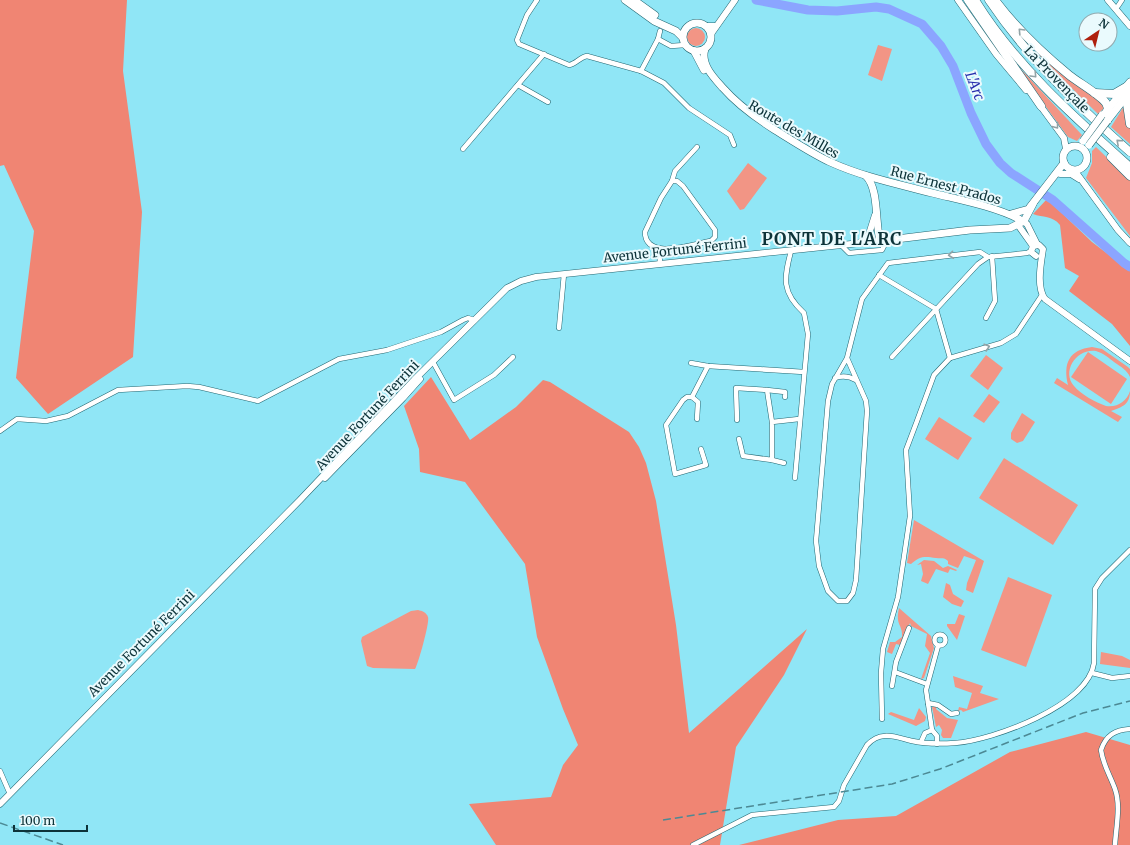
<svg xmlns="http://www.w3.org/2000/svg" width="1130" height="845" font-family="Merriweather,serif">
	<rect width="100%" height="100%" fill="#90e6f6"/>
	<g fill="#f29585">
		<circle cx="696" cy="37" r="9"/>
		<path d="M1024,36L1058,70L1100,102L1104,108L1098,114L1043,60Z"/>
		<path d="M878,45L892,49L882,81L868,75Z"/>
		<path d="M1008,55L1082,135L1077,141L1068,137Z"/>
		<path d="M1124,106L1130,127V144L1111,127Z"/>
		<path d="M1096,147L1130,180V236L1086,178L1092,163V151Z"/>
		<path d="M748,163L767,178L744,209L740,210L727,191Z"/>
		<path d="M1092,347L1102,349L1128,367L1130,369V377C1127,370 1121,367 1114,362C1109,358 1103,353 1096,351C1077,348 1061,371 1074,386C1080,394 1097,403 1106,406C1117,408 1127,401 1130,391C1130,404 1123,407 1111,411L1122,417L1118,422L1054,383L1057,378L1068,385C1063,363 1069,350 1092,347Z"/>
		<path d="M1088,352L1127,379L1111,404L1071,377Z"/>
		<path d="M986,355L1003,368L988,390L970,376Z"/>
		<path d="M989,394L1000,402L984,423L973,416Z"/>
		<path d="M1022,413L1035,422L1023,441L1017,443L1011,439V433Z"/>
		<path d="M939,417L972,438L958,460L925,439Z"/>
		<path d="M1004,458L1078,505L1053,545L979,498Z"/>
		<path d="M914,520L984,561L973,593L966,590L967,583L976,560L964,556L958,568L948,564V561C944,557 941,559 936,558C924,556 920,556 911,564L907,563Z"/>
		<path d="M924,560L934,561L943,568L948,566L957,570L956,571L950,569L948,573L936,569L928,584L921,581L923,574L921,564L917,565Z"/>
		<path d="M1008,577L1052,595L1026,667L981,650Z"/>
		<path d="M946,583L950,585L953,594L964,601L961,607L952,604L943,597Z"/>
		<path d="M899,608L931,636L934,648L924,678L921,679L930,653L925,646L927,634L911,626L910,623L900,645L896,644L892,654L887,652L890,642H895L902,637C903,624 895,626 899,608Z"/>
		<path d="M418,610C422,611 426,612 428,617C430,622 418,664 415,669L373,668L367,666L361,641L362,637L411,611Z"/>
		<path d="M959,614L965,616L957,640L947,626V624H955Z"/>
		<path d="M1101,652L1122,656L1130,660V668L1100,664Z"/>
		<path d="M953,676L983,686L980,693L999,699L963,712L961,710L958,711L959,707L967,709L972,693L955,687Z"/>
		<path d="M934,705L937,706L936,709L947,718L958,720L951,738H943L941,735L942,730L939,725L936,727L932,707Z"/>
		<path d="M919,708L926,717L925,721L916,726L888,714L891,712L914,720Z"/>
	</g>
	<g fill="#f08573">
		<path d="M0,0H127L123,71L142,212L133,357L48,414L16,378L34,231L4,165L0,166Z"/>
		<path d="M1047,199L1092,242L1130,271V346L1112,324L1069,291L1079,276L1065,268L1060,225C1052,215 1043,218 1033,214Z"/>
		<path d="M431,377L470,440L516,407L543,380L550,382L629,432L639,447L646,463L656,501L676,625L689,733L807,629L784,675L736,747L720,845H496L469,804L551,797L563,765L578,745L563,709L537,637L525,564L465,482L420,472L419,449L404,406Z"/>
		<path d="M1086,732L1130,745V845H739L838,820L896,816L1010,752Z"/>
	</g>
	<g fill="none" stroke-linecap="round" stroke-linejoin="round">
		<path stroke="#8ba5ff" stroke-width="9" d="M756,0L808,10L837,11L876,7L889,9L922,24L941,46L953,66L971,113L986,144L1000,163L1011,173L1053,200L1124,263L1130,267"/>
		<defs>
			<g id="street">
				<path d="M537,0L527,15L517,40L519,44L569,65C576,64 580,57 587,56L641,71"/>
				<path d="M1118,6L1122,0"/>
				<path d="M658,39L660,31"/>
				<path d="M685,45L671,46L658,39L641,71L664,83L689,108L730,135L734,145"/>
				<path d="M518,85L548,102"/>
				<path d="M463,149L544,54"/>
				<path d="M672,181H677L683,186L715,230V237L711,241C693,244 645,261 645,232L661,198Z"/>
				<path d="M672,181L675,171L697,147"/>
				<path d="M842,246L849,253L882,250L887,240"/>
				<path d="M659,250L660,263"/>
				<path d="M791,251C784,278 781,292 804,313L808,334L795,478"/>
				<path d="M879,275L936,309L950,358"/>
				<path d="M986,318L995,301L992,256"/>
				<path d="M559,328L564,274"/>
				<path d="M892,357L978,264L988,257"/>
				<path d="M847,358L866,401L867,411L856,580L853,593L847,601H838L828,591L819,566L816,541L828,401L832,384L847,358L862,299L888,263L980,252L988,257L1027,253L1031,251"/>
				<path d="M433,362L454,400L494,375L513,357"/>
				<path d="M691,363L708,366L804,372"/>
				<path d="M835,378C843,375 849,376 856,380"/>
				<path d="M767,390L785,392V397"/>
				<path d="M692,397L698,402L697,419"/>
				<path d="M737,420L736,388L767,390L772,422"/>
				<path d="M0,431L17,419L46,421L68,416L118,390L187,386L199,387L258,401L339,359L387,350L441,332L463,320L468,318L474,320"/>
				<path d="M739,439L743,456L772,460V422L799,419"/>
				<path d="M701,449L706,465L675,474L666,425L683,400L687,397H692L708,366"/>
				<path d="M772,460L784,463"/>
				<circle cx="940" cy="640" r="5.5"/>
				<path d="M895,672L927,684"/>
				<path d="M1092,673L1112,678L1130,676"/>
				<path d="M892,686L896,662L909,628"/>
				<path d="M928,703L938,705L951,714L957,713"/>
				<path d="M882,719L881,673L883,649L898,597L910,516L906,450L917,421L934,375L950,358L1001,343L1016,334L1042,295"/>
				<path d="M921,742L925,733L932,730"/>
				<path d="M937,744V736L932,730L926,690L938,646"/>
				<path d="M0,771L10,794"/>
				<path d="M693,845L752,815L834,807L839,801L844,785L867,745C881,730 895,737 912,741C926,744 941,744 955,743C993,740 1088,706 1094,663L1095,589L1102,578L1130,550"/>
				<path d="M1115,845C1116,827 1121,806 1115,789C1110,775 1103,765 1101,750C1106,735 1115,730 1130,729"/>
			</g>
			<g id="secondary">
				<path d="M958,0L996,54L1026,90"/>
				<path d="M1108,0L1130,26"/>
				<path d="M707,26H716"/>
				<path d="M711,34L735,0"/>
				<path d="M1039,104L1064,138L1066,149"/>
				<path d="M1075,171L1118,230L1130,243"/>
				<path d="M1060,174H1071L1079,179"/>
				<path d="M860,243L869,234L875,215"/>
				<path d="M1033,246L1039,245L1043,249C1041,263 1036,287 1045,299L1130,361"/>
				<path d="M1033,246L1018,225L1019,219L1027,224L1037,244"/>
				<path d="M1033,246L1031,252L1036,256"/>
				<path d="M325,478L403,398L420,379"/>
				<path d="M0,804L300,500L414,380L507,288L521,281L536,277L880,241"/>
			</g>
			<g id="primary">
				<path d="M625,0L654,21L676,31L682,37"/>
				<path d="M634,0L655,15"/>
				<circle cx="697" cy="37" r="14"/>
				<path d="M705,49C700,64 714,78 723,88C738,105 756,118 775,130C793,141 811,153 830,162C863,177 898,184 932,193C960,200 993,206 1019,219"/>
				<path d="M694,51L704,70"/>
				<path d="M1105,113L1130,82"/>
				<path d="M1107,121L1129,93"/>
				<circle cx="1075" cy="158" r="12"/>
				<path d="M866,176C879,189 875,222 880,241L970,230L1010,228L1024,221L1033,204"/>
				<path d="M1030,207L1064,163"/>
				<path d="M1011,214L1029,209"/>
			</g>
			<g id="highway">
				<path d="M968,0L1041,106"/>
				<path d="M975,0C1015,65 1074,117 1130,167"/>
				<path d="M989,0C1028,58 1078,106 1130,152"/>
				<path d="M995,0C1016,28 1042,53 1069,75C1079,83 1099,94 1106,103C1109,108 1108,115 1107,121"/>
				<path d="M1130,91L1127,104L1130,124"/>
				<path d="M1095,93L1114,94L1126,87"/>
				<path d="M1111,157L1130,176"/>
			</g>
		</defs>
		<use href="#street" stroke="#236772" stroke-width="5.5"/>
		<use href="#secondary" stroke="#236772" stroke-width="7"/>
		<use href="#primary" stroke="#236772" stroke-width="8"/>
		<use href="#highway" stroke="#236772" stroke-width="9"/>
		<use href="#street" stroke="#fff" stroke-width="4.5"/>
		<use href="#secondary" stroke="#fff" stroke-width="6"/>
		<use href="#primary" stroke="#fff" stroke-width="7"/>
		<use href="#highway" stroke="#fff" stroke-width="8"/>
		<g stroke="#4c8994" stroke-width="1.5" stroke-dasharray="8 4" stroke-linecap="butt">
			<path d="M663,820L892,784L940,769L1083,713L1130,701"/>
			<path d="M0,823L63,845"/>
		</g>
		<defs>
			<g id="primary-bridge">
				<path d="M1083,141L1102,115"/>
				<path d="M1089,145L1107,121"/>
			</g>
		</defs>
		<use href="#primary-bridge" stroke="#236772" stroke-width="8" stroke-linecap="butt"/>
		<use href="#primary-bridge" stroke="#fff" stroke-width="7"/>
	</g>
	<defs><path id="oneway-chevron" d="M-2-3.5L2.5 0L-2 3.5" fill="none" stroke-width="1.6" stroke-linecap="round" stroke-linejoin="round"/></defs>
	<g stroke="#92a3a6">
		<use href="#oneway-chevron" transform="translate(1021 31) rotate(-134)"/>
		<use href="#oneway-chevron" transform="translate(1034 75) rotate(47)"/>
		<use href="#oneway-chevron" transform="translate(1056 126) rotate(53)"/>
		<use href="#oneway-chevron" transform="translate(1119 142) rotate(-138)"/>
		<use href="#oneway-chevron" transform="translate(951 255) rotate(173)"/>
		<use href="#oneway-chevron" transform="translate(987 347) rotate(-17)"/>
	</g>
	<g text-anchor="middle" stroke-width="4" stroke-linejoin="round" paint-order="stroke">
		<g font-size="13" fill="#0d3339" stroke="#eafafd">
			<text transform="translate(1057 79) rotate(46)" y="5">La Provençale</text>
			<text transform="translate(794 129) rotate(30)" y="5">Route des Milles</text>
			<text transform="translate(946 185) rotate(15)" y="5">Rue Ernest Prados</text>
			<text transform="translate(675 250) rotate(-6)" y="5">Avenue Fortuné Ferrini</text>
			<text transform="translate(367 415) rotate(-47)" y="5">Avenue Fortuné Ferrini</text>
			<text transform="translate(141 643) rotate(-45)" y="5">Avenue Fortuné Ferrini</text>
		</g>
		<g font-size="14" font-style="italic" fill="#262dad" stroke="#eafafd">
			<text transform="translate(975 86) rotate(69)" y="5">L'Arc</text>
		</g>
		<g font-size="17" font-weight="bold" letter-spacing="1" fill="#0d3339" stroke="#eafafd">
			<text x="832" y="245">PONT DE L'ARC</text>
		</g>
	</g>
	<g transform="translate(1098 32) rotate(35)"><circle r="19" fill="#eafafd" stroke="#92aaaf"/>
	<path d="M0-3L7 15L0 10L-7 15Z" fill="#af200e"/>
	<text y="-6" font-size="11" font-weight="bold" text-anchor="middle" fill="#0d3339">N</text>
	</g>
	<path d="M14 825v6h73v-6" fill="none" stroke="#0d3339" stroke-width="2"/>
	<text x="20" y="825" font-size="12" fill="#0d3339" stroke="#eafafd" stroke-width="3" paint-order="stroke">100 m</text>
</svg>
